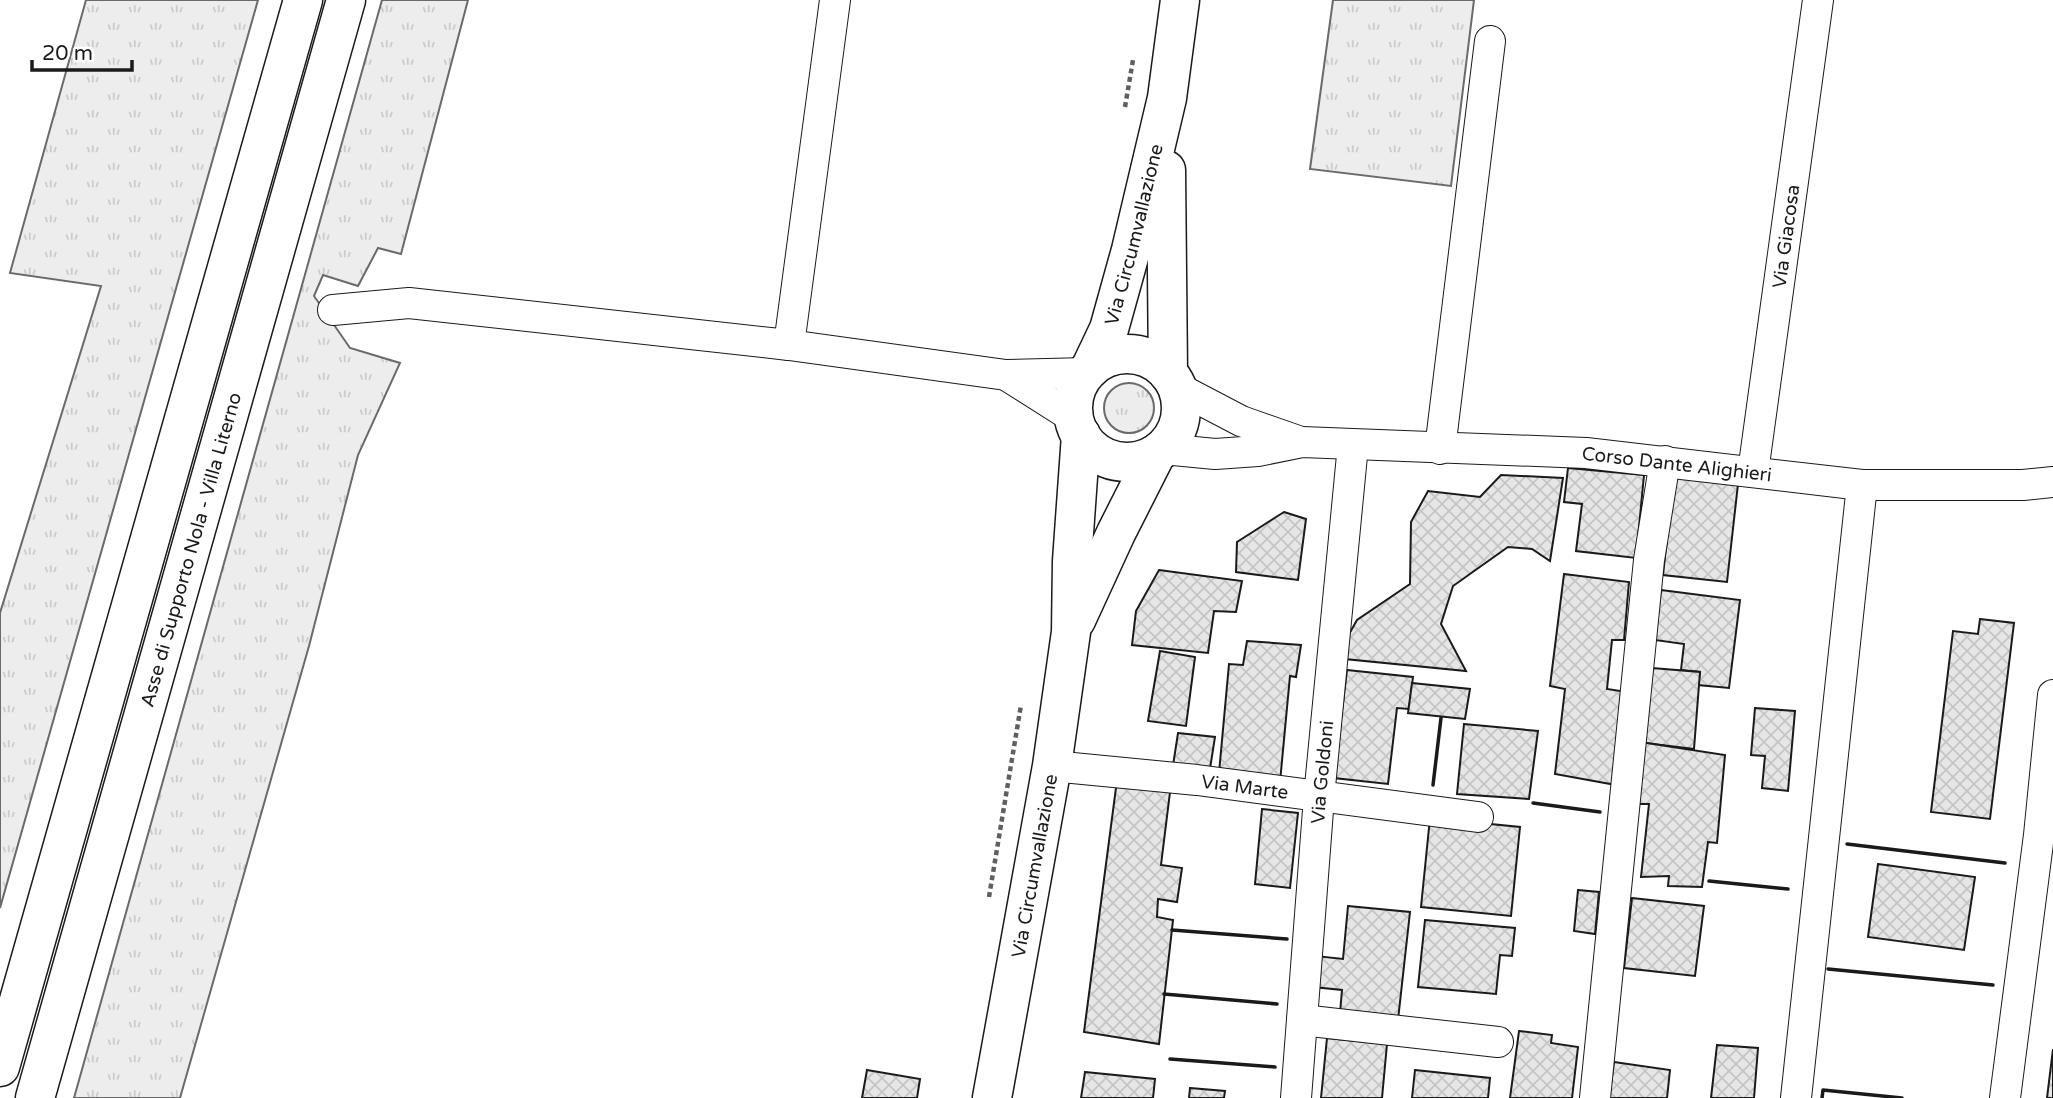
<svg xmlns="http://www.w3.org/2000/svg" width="2053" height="1098" font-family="'Varela Round',sans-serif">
	<defs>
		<pattern id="grass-tufts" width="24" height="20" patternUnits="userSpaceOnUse" patternTransform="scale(1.75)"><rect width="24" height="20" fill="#ededed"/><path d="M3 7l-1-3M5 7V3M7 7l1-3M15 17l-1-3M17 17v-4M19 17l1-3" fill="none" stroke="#cbcbcb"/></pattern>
		<pattern id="building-cross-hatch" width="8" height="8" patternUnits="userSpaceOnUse" patternTransform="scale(1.75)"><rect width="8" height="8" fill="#e6e6e6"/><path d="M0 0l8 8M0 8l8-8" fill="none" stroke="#c5c5c5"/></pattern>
	</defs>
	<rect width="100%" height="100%" fill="#fff"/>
	<g fill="url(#grass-tufts)" stroke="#6a6a6a" stroke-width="2">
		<path d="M86,0H258L0,908V613L101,286L10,273Z"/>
		<path d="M382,0H468L401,254L378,248L358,286L323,275L314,296L350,348L400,363L358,455L309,646L180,1098H74Z"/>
		<path d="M1333,0H1474L1451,186L1310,169Z"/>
		<circle cx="1129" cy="408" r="25"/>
	</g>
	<g fill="url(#building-cross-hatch)" stroke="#1a1a1a" stroke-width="2">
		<path d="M1568,468L1644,475L1636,558L1576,551L1582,504L1564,502Z"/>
		<path d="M1501,475L1563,478L1550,561L1532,549L1508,547L1453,586L1441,624L1466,671L1345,659L1348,636L1357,620L1410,584L1411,522L1428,491L1480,497Z"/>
		<path d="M1674,476L1738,484L1727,582L1663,575Z"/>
		<path d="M1284,512L1306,519L1298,580L1236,572L1237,542Z"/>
		<path d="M1159,570L1242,581L1236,612L1214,611L1208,653L1132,645L1136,611Z"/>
		<path d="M1564,574L1629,582L1624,640H1612L1607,689L1627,692L1616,785L1555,774L1565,689L1550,686Z"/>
		<path d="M1661,590L1740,600L1729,688L1698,685L1700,672L1681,670L1684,644L1655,640Z"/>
		<path d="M1980,619L2014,623L1990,819L1931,812L1953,631L1978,634Z"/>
		<path d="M1247,641L1301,645L1296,677L1290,676L1280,782L1219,773L1229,664L1243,665Z"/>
		<path d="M1160,651L1195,657L1186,726L1148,721Z"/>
		<path d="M1652,668L1700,672L1694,749L1645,743Z"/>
		<path d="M1347,670L1413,677L1409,709L1397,708L1388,784L1334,778Z"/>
		<path d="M1412,683L1470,689L1465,719L1408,713Z"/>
		<path d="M1755,708L1795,711L1788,791L1762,788L1765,756L1751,755Z"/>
		<path d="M1464,724L1538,731L1529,799L1457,794Z"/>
		<path d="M1178,733L1215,737L1209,775L1172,772Z"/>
		<path d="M1640,742L1725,755L1717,843L1708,842L1702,887L1668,886L1669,876L1641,877L1649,804H1635Z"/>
		<path d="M1117,780L1171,784L1161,865L1182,868L1177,902L1158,899L1157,917L1173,920L1159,1044L1084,1032Z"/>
		<path d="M1262,809L1298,813L1290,888L1255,884Z"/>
		<path d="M1430,818L1520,827L1511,916L1421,907Z"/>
		<path d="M1878,864L1975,877L1964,950L1868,937Z"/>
		<path d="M1578,890L1599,892L1595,934L1574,931Z"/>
		<path d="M1632,898L1704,906L1695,976L1624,968Z"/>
		<path d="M1348,906L1410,912L1398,1020L1340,1013L1342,990L1313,987L1316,956L1343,959Z"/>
		<path d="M1425,920L1515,928L1512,956L1500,955L1496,994L1418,987Z"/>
		<path d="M1519,1031L1552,1035L1551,1043L1578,1047L1572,1098H1510Z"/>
		<path d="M1327,1038L1387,1044L1382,1098H1321Z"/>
		<path d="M1717,1045L1758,1048L1754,1098H1711Z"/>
		<path d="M2053,1049V1098H2047Z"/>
		<path d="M1614,1062L1670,1070L1667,1098H1609Z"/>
		<path d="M867,1070L920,1079L917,1098H862Z"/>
		<path d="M1415,1070L1490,1078L1488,1098H1412Z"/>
		<path d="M1085,1072L1155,1079L1153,1098H1081Z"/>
		<path d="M1190,1088L1225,1091L1224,1098H1189Z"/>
	</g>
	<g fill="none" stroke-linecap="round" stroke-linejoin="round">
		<defs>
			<g id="minor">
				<path d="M333,310L409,303L789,345L1006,375L1087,373"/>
				<path d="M789,345L835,0"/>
				<path d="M1006,375L1074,418"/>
				<path d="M1178,388L1241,421L1301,442"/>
				<path id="s1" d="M1163,449L1215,454L1258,451L1302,442L1586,453L1862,485H2023L2053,482"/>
				<path d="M1440,449L1490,41"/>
				<path id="s2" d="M1753,472L1818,0"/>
				<path id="s3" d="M1052,766L1197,780L1478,817"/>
				<path d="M1302,1020L1498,1042"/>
				<path id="s4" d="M1296,1098L1319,797L1353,445"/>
				<path d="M1595,1098L1649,560L1665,461"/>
				<path d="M1796,1098L1862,485"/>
				<path d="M2005,1098L2039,835L2053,695"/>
			</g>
			<g id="secondary">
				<path d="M1166,170L1168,373"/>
				<circle cx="1127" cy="408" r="54"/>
				<path id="s5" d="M1090,369L1109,329L1131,250L1167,98L1180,0"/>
				<path d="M1076,620L1116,533L1156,454"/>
				<path id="s6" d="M992,1098L1052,766L1071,632L1072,561L1081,435"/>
			</g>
			<g id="trunk">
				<path d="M0,1067L303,0"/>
				<path id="s7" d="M35,1098L346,0"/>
			</g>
		</defs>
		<use href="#minor" stroke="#1a1a1a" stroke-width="32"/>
		<use href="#secondary" stroke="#1a1a1a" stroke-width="41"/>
		<use href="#trunk" stroke="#1a1a1a" stroke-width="41"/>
		<g stroke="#5f5f5f" stroke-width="4.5" stroke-dasharray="5 3.5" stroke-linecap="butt">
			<path d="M1125,107L1133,60"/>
			<path d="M989,897L1021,705"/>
		</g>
		<use href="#minor" stroke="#fff" stroke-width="30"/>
		<use href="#secondary" stroke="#fff" stroke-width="38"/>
		<use href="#trunk" stroke="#fff" stroke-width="38"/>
		<g stroke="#1a1a1a" stroke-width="3.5">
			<path d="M1433,785L1441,718"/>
			<path d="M1533,803L1600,812"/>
			<path d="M1847,844L2005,863"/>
			<path d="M1709,881L1788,889"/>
			<path d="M1172,930L1287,939"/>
			<path d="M1828,969L1993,985"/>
			<path d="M1164,994L1277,1004"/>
			<path d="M1170,1059L1275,1067"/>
			<path d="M1822,1098L1823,1090L1902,1098"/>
		</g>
	</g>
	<g text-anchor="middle" stroke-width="5" stroke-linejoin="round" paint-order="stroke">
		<g font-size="19" fill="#1a1a1a" stroke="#fff">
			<text dy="7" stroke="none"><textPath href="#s5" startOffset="142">Via Circumvallazione</textPath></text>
			<text dy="7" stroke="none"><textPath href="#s2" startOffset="238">Via Giacosa</textPath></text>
			<text dy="7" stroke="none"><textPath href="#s1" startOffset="516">Corso Dante Alighieri</textPath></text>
			<text dy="7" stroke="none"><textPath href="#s7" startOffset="570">Asse di Supporto Nola - Villa Literno</textPath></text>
			<text dy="7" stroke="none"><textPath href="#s4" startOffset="327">Via Goldoni</textPath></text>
			<text dy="7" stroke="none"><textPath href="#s3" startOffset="194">Via Marte</textPath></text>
			<text dy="7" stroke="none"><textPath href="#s6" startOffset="236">Via Circumvallazione</textPath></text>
		</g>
	</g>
	<path d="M32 60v10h100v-10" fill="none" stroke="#1a1a1a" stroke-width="3.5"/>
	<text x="42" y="60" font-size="21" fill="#1a1a1a" stroke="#ffffff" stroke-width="5" paint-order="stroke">20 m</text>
</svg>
